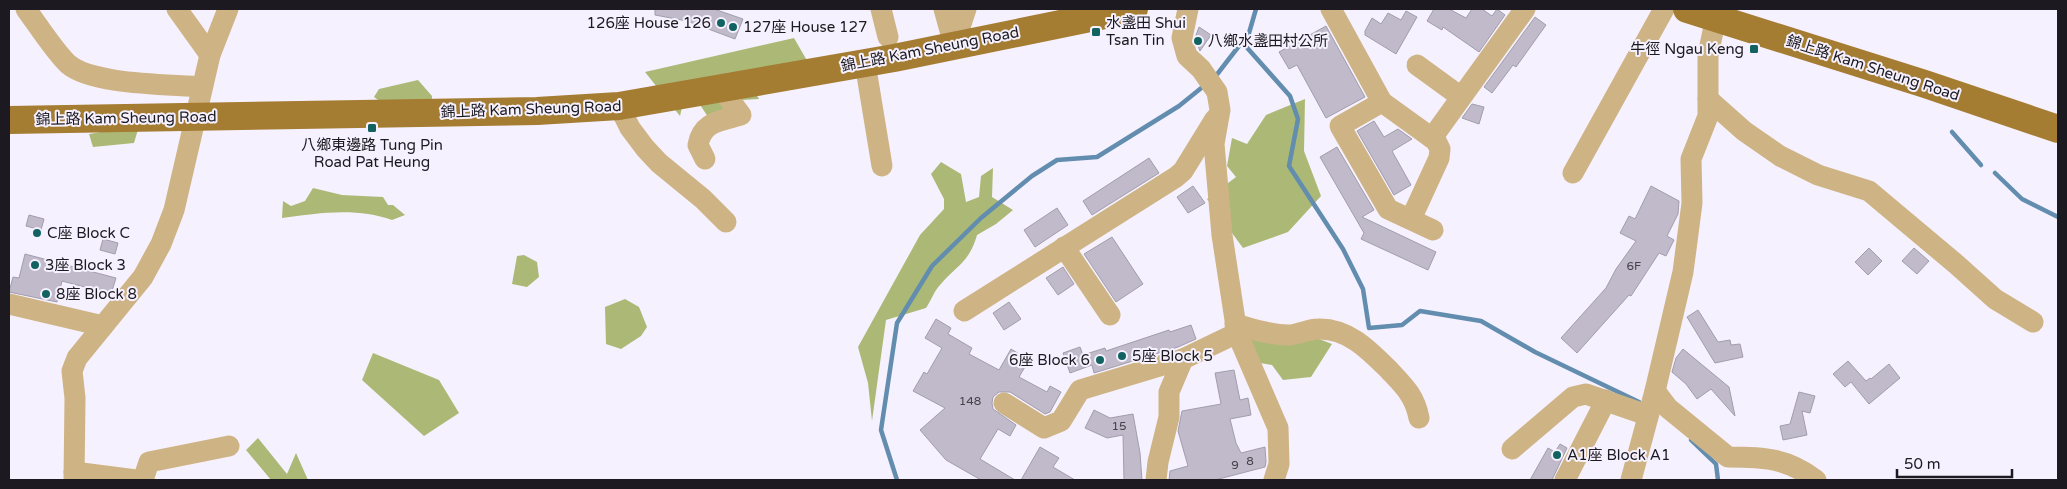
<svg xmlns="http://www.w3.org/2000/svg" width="2067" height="489" font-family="'Varela Round','Noto Sans TC',sans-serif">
	<rect width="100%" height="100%" fill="#f6f1fe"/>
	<g fill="#acb976">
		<path d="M794,38L809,64L744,74L759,99L741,100L712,123L687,85L680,116L645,72Z"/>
		<path d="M418,80L432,96L431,124L415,127L374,97L379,89Z"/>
		<path d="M1305,99L1304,151L1321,196L1288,232L1243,248L1207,199L1236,177L1227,166L1232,138L1247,144L1266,115Z"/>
		<path d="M139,126L134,143L93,147L89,134Z"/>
		<path d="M941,162L961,174L966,202L979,197L981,176L993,168L992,197L1013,210L996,224L977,235C969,263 957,265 940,285C934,291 931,301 926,308L886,320L872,421L868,383L858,347L920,235L944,209V199L931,174Z"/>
		<path d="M313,188L342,195L383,197L388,205H393L405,215L392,220C357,207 318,213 282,218L283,201L291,206L305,201Z"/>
		<path d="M524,255L537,262L539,277L527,287L512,284L517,256Z"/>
		<path d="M625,299L639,307L647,327L641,336L621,349L606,344L605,307Z"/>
		<path d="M1248,336L1314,337L1332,344L1311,377L1283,380L1272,365L1242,360Z"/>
		<path d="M373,353L439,380L459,413L424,436L362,380Z"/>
		<path d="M258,438L287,474L296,453L308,480H271L246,450Z"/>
	</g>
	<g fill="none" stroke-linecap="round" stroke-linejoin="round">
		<g stroke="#628dae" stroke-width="4.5">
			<path d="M1242,42L1290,96L1298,119L1289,166L1343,249L1363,289L1369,328L1402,325L1420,311L1481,321L1535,352L1639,402"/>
			<path d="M1215,77L1249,33L1256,9"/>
			<path d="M1952,132L1981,165"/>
			<path d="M1995,173L2022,199L2058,217"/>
			<path d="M1691,440L1716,464L1718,480"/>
			<path d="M897,480L881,430L897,323L932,266L981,218L1032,176L1057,160L1097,157L1179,106L1205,85"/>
		</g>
	</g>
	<g fill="#c0baca" stroke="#a29dac">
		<path d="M655,9H714L743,19L735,39L687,21L655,15Z"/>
		<path d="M1434,9H1449L1466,18L1472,9H1482L1492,16L1497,9L1505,15L1479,52L1443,27L1442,30L1427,21Z"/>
		<path d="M1406,11L1417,17L1396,54L1365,35V31L1372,18L1381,24L1388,13L1401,20Z"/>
		<path d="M1535,17L1546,25L1516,67L1513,65L1492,93L1484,87Z"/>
		<path d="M1326,26L1365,97L1326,118L1297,65L1289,69L1279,52Z"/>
		<path d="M1199,27L1211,35L1200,51L1195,38Z"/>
		<path d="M1472,104L1484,107L1479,124L1462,118Z"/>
		<path d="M1374,121L1384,137L1398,129L1412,139L1392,151L1411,185L1394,195L1357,131Z"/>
		<path d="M1337,147L1374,210L1362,217L1436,252L1428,270L1361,239L1364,233L1320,157Z"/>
		<path d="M1149,158L1159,173L1092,215L1083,201Z"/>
		<path d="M1193,186L1205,203L1188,213L1177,197Z"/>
		<path d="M1651,186L1679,201L1678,214L1667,236L1674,240L1666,256L1659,253L1631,296L1629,295L1577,353L1561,338L1606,288L1616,269L1636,241L1620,233L1629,216L1635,219Z"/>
		<path d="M1057,208L1068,225L1035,247L1024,230Z"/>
		<path d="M29,215L44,219L41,230L26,226Z"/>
		<path d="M1112,237L1143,284L1116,302L1084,254Z"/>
		<path d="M103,239L118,243L115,254L100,250Z"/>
		<path d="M1869,248L1882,261L1868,275L1855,262Z"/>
		<path d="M1914,248L1929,261L1917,274L1902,261Z"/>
		<path d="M25,254L116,278L111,294L62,281L57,302L9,292L13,277L19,278Z"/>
		<path d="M1063,267L1074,284L1058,295L1046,278Z"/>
		<path d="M1009,302L1021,319L1004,330L993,313Z"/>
		<path d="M1698,310L1718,342L1730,340L1731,345L1740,344L1743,357L1715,363L1687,317Z"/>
		<path d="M936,319L951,328L948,334L972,348L969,354L999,370L1011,349L1029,360L1019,377L1047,392L1050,386L1061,392L1050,412L1045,414L1010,392H999L993,397L992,403L993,409L1016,425L1010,436L998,429L980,459L1015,480H981L946,460L920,430L945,408L913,391L924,372L927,374L942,348L925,338Z"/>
		<path d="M1191,325L1196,339L1178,347L1094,373L1092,365L1070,373L1063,353L1080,347L1083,355L1105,348L1106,351L1169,330L1170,332Z"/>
		<path d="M1683,349L1729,387L1735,416L1711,389L1697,399L1686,384L1672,372L1676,358Z"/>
		<path d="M1848,361L1866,381L1870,378L1871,379L1889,364L1900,378L1869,404L1851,382L1845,387L1833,374Z"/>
		<path d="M1234,370L1240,400L1248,398L1251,415L1230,419L1236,443L1241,453L1265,447L1266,462L1265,467L1215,480H1169L1170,471L1188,466L1178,431L1182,411L1221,404L1215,373Z"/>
		<path d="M1799,392L1815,396L1810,413L1802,411L1807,435L1783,440L1780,426L1790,424Z"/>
		<path d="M1094,410L1110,418L1133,414L1140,453L1142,480H1124L1123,435L1107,438L1085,428Z"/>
		<path d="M1560,444L1567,448L1552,480H1530L1548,448L1555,452Z"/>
		<path d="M1040,447L1059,458L1053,467L1075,480H1021Z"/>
	</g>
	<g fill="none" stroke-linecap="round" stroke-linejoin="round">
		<g stroke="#ceb385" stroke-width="21">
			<path d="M26,9C37,24 55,52 68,64C92,85 169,84 202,87"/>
			<path d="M177,9L210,55"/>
			<path d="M881,9L888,37"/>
			<path d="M944,9L954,45"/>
			<path d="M1188,9L1182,38L1187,56L1201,69L1217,92L1220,110L1214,144L1222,235L1237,333L1278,428L1279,464L1274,480"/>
			<path d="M1331,9L1382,102L1436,141L1440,149L1439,158L1411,219"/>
			<path d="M954,45L966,9"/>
			<path d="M865,63L882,166"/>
			<path d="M1417,65L1461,97"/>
			<path d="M1708,99L1744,131L1780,156L1818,175L1869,191L1956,264L1995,299L2033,322"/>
			<path d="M1382,102L1340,126L1388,209L1433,230"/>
			<path d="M619,106L630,128L645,148L659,163L703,199L726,222"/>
			<path d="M1432,138L1525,9"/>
			<path d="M705,159L698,145C702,121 721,121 741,115L721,88"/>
			<path d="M1573,173L1664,9"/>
			<path d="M1064,247L1110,315"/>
			<path d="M9,304L103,326"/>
			<path d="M964,311L1176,177L1183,171L1215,119"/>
			<path d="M1235,324C1253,329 1270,335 1288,335C1298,335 1308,329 1318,329C1348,328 1369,350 1389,370C1404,386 1415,396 1419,418"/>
			<path d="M1655,391L1668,408L1728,457C1764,457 1787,458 1816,480"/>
			<path d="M1004,403L1044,428L1061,421L1080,390L1183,359"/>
			<path d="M1512,449L1573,397L1586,394L1647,415"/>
			<path d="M74,472L136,480"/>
			<path d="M74,480L75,398L72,371L77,358L143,277L161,244L174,210L210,55L228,9"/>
			<path d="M142,480L144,477L149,462L229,446"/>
			<path d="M1156,480L1158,462L1169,417V392L1183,359L1237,333"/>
			<path d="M1565,480L1606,400"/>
			<path d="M1631,480L1655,391L1683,272L1692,203L1691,159L1708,116V55L1716,17"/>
		</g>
		<g stroke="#a47c32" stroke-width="28">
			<path d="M1687,9L1925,84L2058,129"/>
			<path d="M9,120L537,111L619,106L894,58L1134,9"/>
		</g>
	</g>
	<g fill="#126262" stroke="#f6f1fe" stroke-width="2">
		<circle cx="721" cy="23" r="5"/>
		<circle cx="733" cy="27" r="5"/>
		<rect x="1091" y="27" width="10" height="10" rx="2.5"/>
		<circle cx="1198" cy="41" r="5"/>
		<rect x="1749" y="44" width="10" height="10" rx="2.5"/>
		<rect x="367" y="123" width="10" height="10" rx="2.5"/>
		<circle cx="37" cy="233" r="5"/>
		<circle cx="35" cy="265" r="5"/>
		<circle cx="46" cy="294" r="5"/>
		<circle cx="1122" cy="356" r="5"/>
		<circle cx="1100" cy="360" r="5"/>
		<circle cx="1557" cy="455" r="5"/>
	</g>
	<g text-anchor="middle" stroke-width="4" stroke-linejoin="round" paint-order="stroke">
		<g font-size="12" fill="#45424a">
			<text x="1634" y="270">6F</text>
			<text x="970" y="405">148</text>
			<text x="1119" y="430">15</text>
			<text x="1250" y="465">8</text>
			<text x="1235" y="469">9</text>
		</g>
		<g font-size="15" fill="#1c1a20" stroke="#f6f1fe" text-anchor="start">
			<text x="711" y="28" text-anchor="end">126座 House 126</text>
			<text x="1106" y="28">水盞田 Shui<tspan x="1106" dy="17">Tsan Tin</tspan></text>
			<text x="743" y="32">127座 House 127</text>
			<text x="1208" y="46">八鄉水盞田村公所</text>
			<text x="1744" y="54" text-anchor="end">牛徑 Ngau Keng</text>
			<text x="372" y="150" text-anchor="middle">八鄉東邊路 Tung Pin<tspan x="372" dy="17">Road Pat Heung</tspan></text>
			<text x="47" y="238">C座 Block C</text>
			<text x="45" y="270">3座 Block 3</text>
			<text x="56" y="299">8座 Block 8</text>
			<text x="1132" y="361">5座 Block 5</text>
			<text x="1090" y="365" text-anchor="end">6座 Block 6</text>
			<text x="1567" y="460">A1座 Block A1</text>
		</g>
		<g font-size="15" fill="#1c1a20" stroke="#f6f1fe">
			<text transform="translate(930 49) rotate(-11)" y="5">錦上路 Kam Sheung Road</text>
			<text transform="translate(1873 68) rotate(18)" y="5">錦上路 Kam Sheung Road</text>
			<text transform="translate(531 109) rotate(-2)" y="5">錦上路 Kam Sheung Road</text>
			<text transform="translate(126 118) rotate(-1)" y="5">錦上路 Kam Sheung Road</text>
		</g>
	</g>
	<rect width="2067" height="489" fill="none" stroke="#1c1a20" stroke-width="20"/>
	<path d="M1897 469v8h115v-8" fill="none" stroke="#1c1a20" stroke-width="2.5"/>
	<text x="1904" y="469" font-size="15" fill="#1c1a20" stroke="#f6f1fe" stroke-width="4" paint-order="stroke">50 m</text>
</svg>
